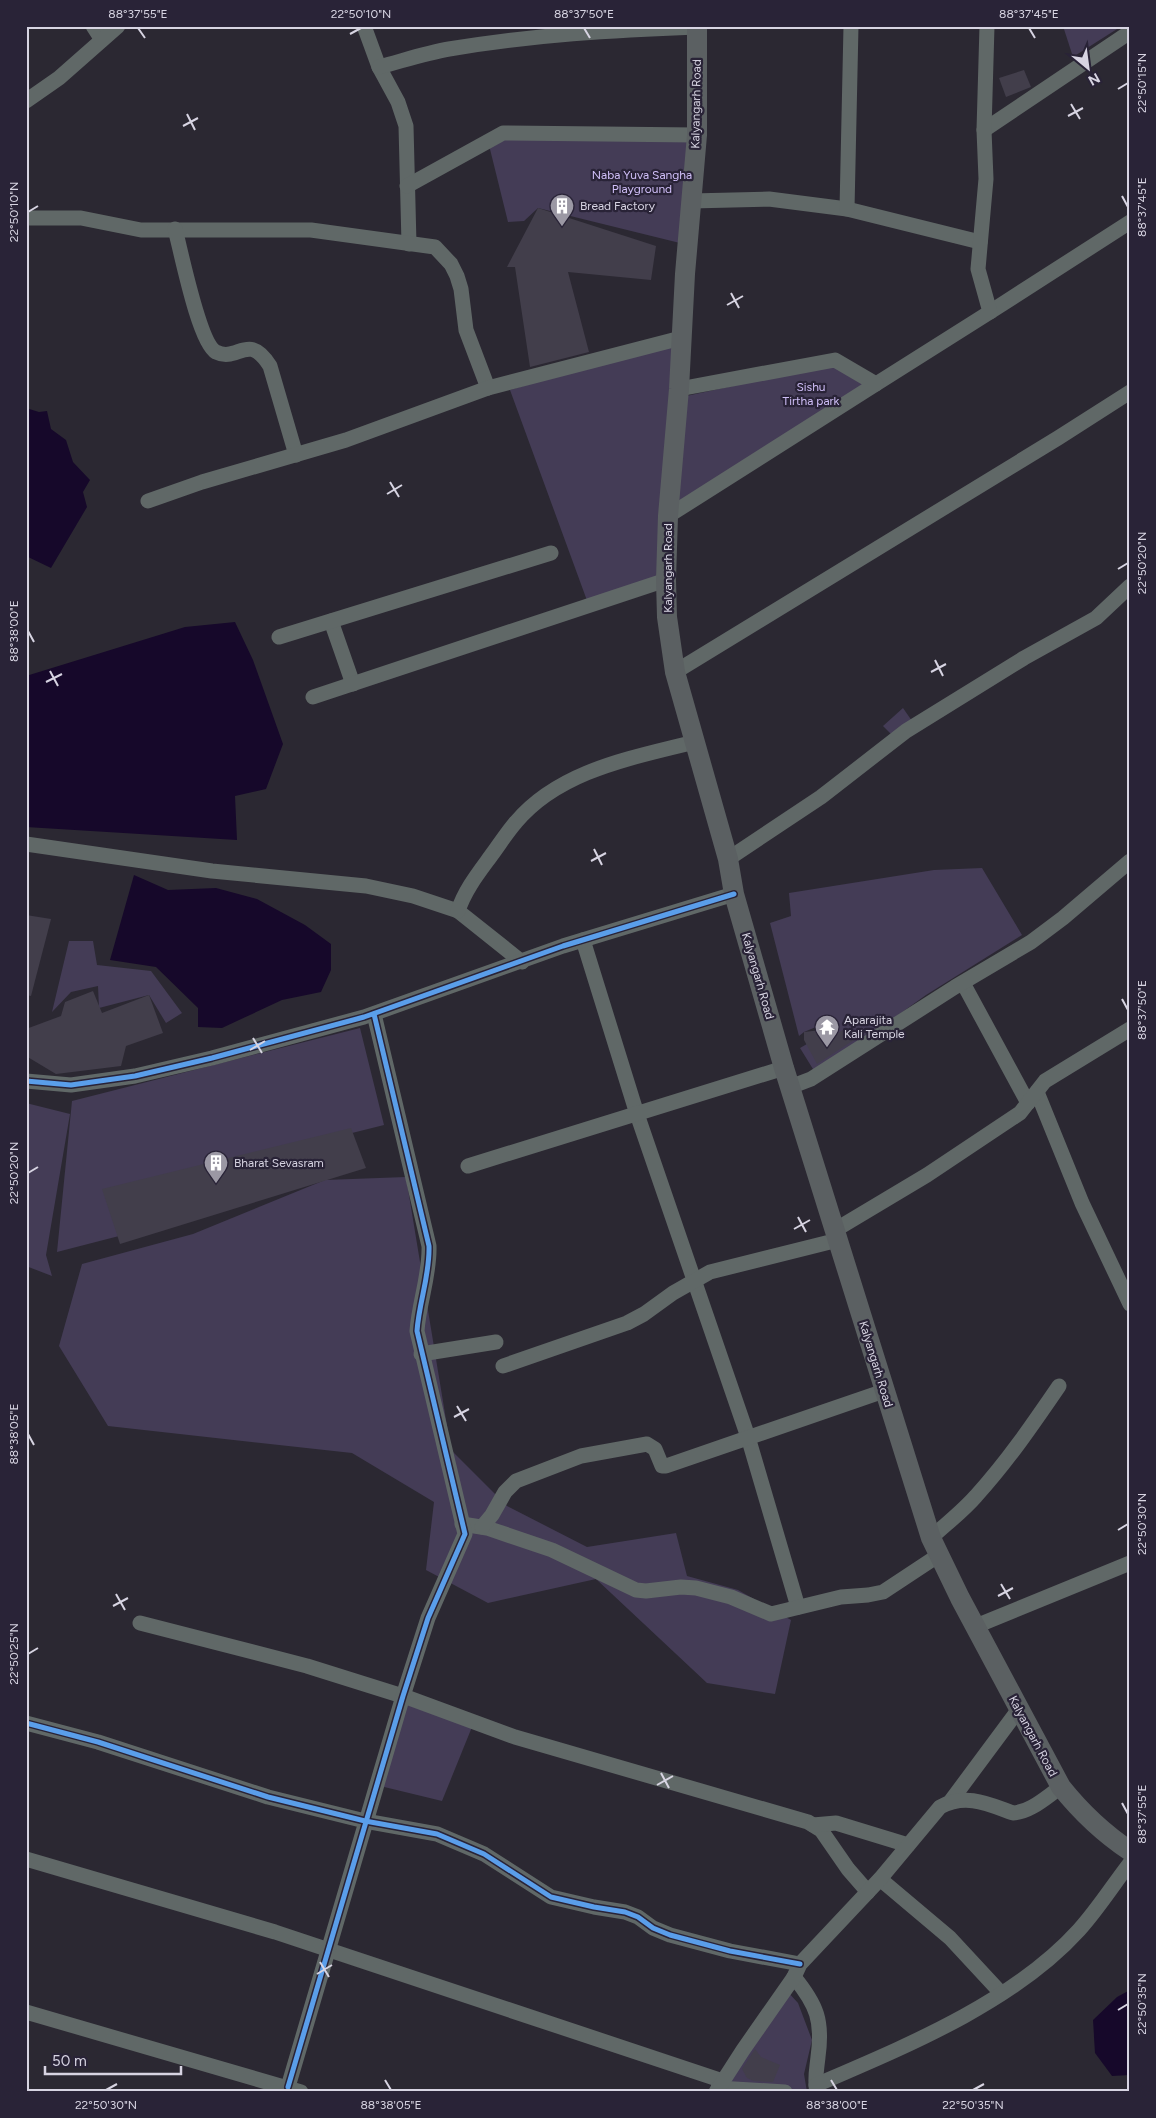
<svg xmlns="http://www.w3.org/2000/svg" width="1156" height="2118" font-family="Figtree,sans-serif">
	<rect width="100%" height="100%" fill="#2b2832"/>
	<g fill="#443c56">
		<path d="M1063,26H1113L1117,29L1073,57Z"/>
		<path d="M626,130L697,135L688,245L538,208L524,221L508,222L488,141Z"/>
		<path d="M681,338L677,398L831,365L866,383L670,508L666,580L589,606L510,390Z"/>
		<path d="M903,708L912,721L892,735L883,726Z"/>
		<path d="M982,868L1022,935L926,995L816,1074L800,1048L826,1033L823,1024L804,1032L799,1036L770,923L791,916L789,893L934,870Z"/>
		<path d="M69,941H93L97,965L151,971L182,1013L166,1023L149,995L99,1008L98,986L71,992L52,1012Z"/>
		<path d="M360,1028L384,1125L109,1194L119,1236L57,1252L72,1101Z"/>
		<path d="M26,1103L70,1114L46,1255L52,1276L26,1266Z"/>
		<path d="M406,1177L451,1450L507,1506L587,1547L676,1533L687,1576L738,1590L791,1620L775,1694L707,1683L596,1579L488,1603L426,1570L434,1502L352,1453L108,1426L59,1346L82,1264L193,1234L325,1180Z"/>
		<path d="M403,1696L474,1722L442,1801L376,1785Z"/>
		<path d="M786,1990L798,2003L812,2040L804,2074L807,2092H769L723,2085Z"/>
	</g>
	<g fill="#16082a">
		<path d="M26,408L39,412L47,411L51,429L66,440L73,462L90,480L83,492L87,507L51,568L26,556Z"/>
		<path d="M235,622L253,660L283,744L266,789L235,796L237,840L26,827V676L185,627Z"/>
		<path d="M134,875L168,890L216,888L257,899L305,925L331,944V970L321,992L282,1000L222,1028L198,1027V1008L156,967L110,960Z"/>
		<path d="M1130,1990V2075L1112,2076L1095,2053L1093,2020L1117,1997Z"/>
	</g>
	<g fill="#423e4b">
		<path d="M1024,70L1031,87L1006,97L999,78Z"/>
		<path d="M538,208L656,246L651,280L568,272L589,352L530,367L515,267H507Z"/>
		<path d="M26,915L51,919L31,996L26,995Z"/>
		<path d="M93,991L102,1013L149,995L163,1033L126,1046L121,1066L56,1074L26,1056V1029L61,1016L65,1002Z"/>
		<path d="M848,1028L854,1040L817,1064L804,1040V1032L821,1030L831,1036Z"/>
		<path d="M351,1128L366,1168L120,1244L102,1189Z"/>
		<path d="M755,2049L761,2057L780,2065L773,2082L754,2081L747,2078L742,2069Z"/>
	</g>
	<g fill="none" stroke-linecap="round" stroke-linejoin="round">
		<g stroke="#606867" stroke-width="15">
			<path d="M93,26L102,40"/>
			<path d="M364,26L379,67L398,102L406,126L409,244"/>
			<path d="M379,67C402,61 426,53 449,49C532,35 614,30 697,27"/>
			<path d="M26,101L59,78L118,26"/>
			<path d="M984,130L1130,32"/>
			<path d="M407,186L503,133L697,135"/>
			<path d="M691,201L769,199L847,209L980,242"/>
			<path d="M847,209L851,26"/>
			<path d="M26,218H81L141,230H311L435,247L451,264L457,276L461,289L466,330L488,388"/>
			<path d="M175,229C181,251 199,343 216,352C238,363 248,331 270,366L296,455"/>
			<path d="M990,312L1130,222"/>
			<path d="M876,384L990,312L978,269L986,179L984,130L987,26"/>
			<path d="M148,501L202,482L346,440L488,388L681,338"/>
			<path d="M668,516L876,384L835,360L679,389"/>
			<path d="M331,621L353,684"/>
			<path d="M279,637L551,553"/>
			<path d="M675,672L1058,438L1130,392"/>
			<path d="M313,697L666,580"/>
			<path d="M26,844L212,871L366,886L413,896L458,911L522,962"/>
			<path d="M728,859L821,797L906,731L1024,658L1096,618L1130,586"/>
			<path d="M458,911C465,889 480,871 493,853C501,842 508,831 516,822C560,770 632,758 694,742"/>
			<path d="M583,940L637,1114L748,1437L798,1607"/>
			<path d="M963,983L1028,1103"/>
			<path d="M26,1081L71,1085L135,1076L212,1058L364,1017L563,946L734,894"/>
			<path d="M790,1087L811,1079L955,987L1031,942L1063,918L1130,861"/>
			<path d="M1037,1092L1082,1203L1130,1304"/>
			<path d="M468,1166L784,1068"/>
			<path d="M835,1230L927,1175L1020,1113L1045,1081L1130,1029"/>
			<path d="M421,1354L496,1342"/>
			<path d="M503,1366L627,1323L644,1314L673,1293L710,1272L838,1240"/>
			<path d="M462,1524L487,1528L552,1550L636,1590L646,1591L681,1587L696,1588L731,1597L771,1614L841,1597L868,1595L883,1592L939,1555"/>
			<path d="M482,1527L492,1515L505,1492L516,1481L581,1456L647,1444L655,1449L662,1466H666L884,1391"/>
			<path d="M931,1538C946,1524 963,1511 976,1496C1007,1462 1033,1424 1059,1386"/>
			<path d="M140,1623L307,1666L409,1698L515,1737L808,1822L821,1830L848,1869L868,1892"/>
			<path d="M976,1626L1130,1563"/>
			<path d="M26,1723L98,1742L268,1797L365,1821L437,1834L484,1854L551,1897L594,1907L625,1912L638,1917L653,1928L670,1935L730,1951L800,1964"/>
			<path d="M950,1802L1019,1709"/>
			<path d="M813,1825L836,1823L908,1845"/>
			<path d="M26,1859L275,1932L723,2081"/>
			<path d="M880,1879L950,1938L1001,1993"/>
			<path d="M794,1977C817,2005 823,2021 818,2057C817,2068 814,2080 817,2092"/>
			<path d="M26,2012L301,2092"/>
			<path d="M816,2085C904,2047 1013,2003 1079,1930C1098,1909 1113,1885 1130,1863"/>
			<path d="M288,2087L403,1696L428,1618L465,1534L417,1331C419,1302 430,1275 429,1246L374,1014"/>
			<path d="M718,2088L785,2092"/>
			<path d="M716,2092L743,2050L794,1977L800,1964L880,1879L940,1807C966,1793 988,1804 1013,1813C1031,1812 1046,1797 1061,1787"/>
		</g>
		<path stroke="#5b6062" stroke-width="20" d="M697,26V135L685,274L679,389L668,516L666,580L667,617L675,672L728,859L734,894L784,1068L931,1538L960,1598L1061,1787C1081,1812 1103,1833 1130,1851"/>
		<defs>
			<g id="cycleway">
				<path d="M26,1081L71,1085L135,1076L212,1058L364,1017L563,946L734,894"/>
				<path d="M26,1723L98,1742L268,1797L365,1821L437,1834L484,1854L551,1897L594,1907L625,1912L638,1917L653,1928L670,1935L730,1951L800,1964"/>
				<path d="M288,2087L403,1696L428,1618L465,1534L417,1331C419,1302 430,1275 429,1246L374,1014"/>
			</g>
		</defs>
		<use href="#cycleway" stroke="#292337" stroke-width="8"/>
		<use href="#cycleway" stroke="#5a9eea" stroke-width="5"/>
	</g>
	<path fill="none" stroke="#d7d4e2" stroke-width="2" d="M138,28L145,38M584,28L590,38M1029,28L1035,38M350,34L361,28M1118,89L1128,83M1071,104L1080,119M187,114L195,130M1068,116L1083,108M183,126L198,118M1122,196L1128,207M28,212L38,206M731,293L739,308M727,305L743,296M390,482L399,497M387,494L402,485M1118,569L1128,563M28,631L34,642M935,660L943,676M50,671L58,686M931,672L946,664M46,682L62,674M594,849L602,865M591,861L606,853M1122,999L1128,1010M253,1038L262,1053M250,1050L265,1041M28,1173L38,1167M798,1217L806,1232M794,1229L810,1220M457,1406L466,1421M454,1417L469,1409M28,1434L34,1445M1118,1530L1128,1524M1001,1584L1010,1599M116,1594L125,1610M998,1596L1013,1588M113,1606L128,1598M28,1654L38,1648M661,1773L669,1788M657,1785L673,1776M1122,1803L1128,1814M320,1962L329,1977M317,1974L332,1965M1118,2010L1128,2004M385,2080L391,2090M831,2080L837,2090M106,2090L117,2084M973,2090L984,2084"/>
	<defs>
		<symbol id="building-pin" viewBox="-11 -11 22 30"><path d="M0 17L-7.5 6A9.5 9.5 0 1 1 7.5 6Z" fill="#9b98a4" stroke="#292337"/><path d="M-4-6H4V6H1V3H-1V6H-4ZM-2.5-4.3h1.7v1.8h-1.7ZM.8-4.3h1.7v1.8H.8ZM-2.5-1h1.7V.8h-1.7ZM.8-1h1.7V.8H.8Z" fill="#fff"/></symbol>
		<symbol id="temple-pin" viewBox="-11 -11 22 30"><path d="M0 17L-7.5 6A9.5 9.5 0 1 1 7.5 6Z" fill="#9b98a4" stroke="#292337"/><path d="M0-6L5-2H3V0L6.5 2.5H4V6H1.5V3h-3V6H-4V2.5H-6.5L-3 0V-2H-5Z" fill="#fff"/></symbol>
	</defs>
	<g fill-rule="evenodd">
		<use href="#building-pin" x="548" y="192" width="28" height="38"/>
		<use href="#temple-pin" x="813" y="1013" width="28" height="38"/>
		<use href="#building-pin" x="202" y="1149" width="28" height="38"/>
	</g>
	<g text-anchor="middle" stroke-width="4.5" stroke-linejoin="round" paint-order="stroke">
		<g font-size="12" fill="#d7d4e2" stroke="#292337">
			<text transform="translate(696 104) rotate(-89)" y="4">Kalyangarh Road</text>
			<text transform="translate(668 568) rotate(-90)" y="4">Kalyangarh Road</text>
			<text transform="translate(758 976) rotate(74)" y="4">Kalyangarh Road</text>
			<text transform="translate(876 1364) rotate(73)" y="4">Kalyangarh Road</text>
			<text transform="translate(1033 1736) rotate(62)" y="4">Kalyangarh Road</text>
		</g>
		<g font-size="12" fill="#d0bff8" stroke="#292337">
			<text x="642" y="179">Naba Yuva Sangha<tspan x="642" dy="14">Playground</tspan></text>
			<text x="811" y="391">Sishu<tspan x="811" dy="14">Tirtha park</tspan></text>
		</g>
		<g font-size="12" fill="#d7d4e2" stroke="#292337" text-anchor="start">
			<text x="580" y="210">Bread Factory</text>
			<text x="844" y="1024">Aparajita<tspan x="844" dy="14">Kali Temple</tspan></text>
			<text x="234" y="1167">Bharat Sevasram</text>
		</g>
	</g>
	<rect width="1156" height="2118" fill="none" stroke="#292337" stroke-width="55"/>
	<g transform="translate(1088 68) rotate(151)" stroke="#292337" stroke-width="4" paint-order="stroke">
	<path d="M0-4L9 19L0 12L-9 19Z" fill="#d7d4e2"/>
	<text y="-8" font-size="14" font-weight="bold" text-anchor="middle" fill="#d7d4e2">N</text>
	</g>
	<path d="M45 2066v8h136v-8" fill="none" stroke="#d7d4e2" stroke-width="2.5"/>
	<text x="52" y="2066" font-size="15" fill="#d7d4e2" stroke="#292337" stroke-width="4" paint-order="stroke">50 m</text>
	<rect x="28" y="28" width="1100" height="2062" fill="none" stroke="#d7d4e2" stroke-width="2"/>
	<g font-size="12" text-anchor="middle" fill="#d7d4e2">
		<text x="138" y="18">88°37'55"E</text>
		<text x="361" y="18">22°50'10"N</text>
		<text x="584" y="18">88°37'50"E</text>
		<text x="1029" y="18">88°37'45"E</text>
		<text transform="translate(1142 83) rotate(-90)" y="4">22°50'15"N</text>
		<text transform="translate(1142 207) rotate(-90)" y="4">88°37'45"E</text>
		<text transform="translate(14 212) rotate(-90)" y="4">22°50'10"N</text>
		<text transform="translate(1142 563) rotate(-90)" y="4">22°50'20"N</text>
		<text transform="translate(14 631) rotate(-90)" y="4">88°38'00"E</text>
		<text transform="translate(1142 1010) rotate(-90)" y="4">88°37'50"E</text>
		<text transform="translate(14 1173) rotate(-90)" y="4">22°50'20"N</text>
		<text transform="translate(14 1434) rotate(-90)" y="4">88°38'05"E</text>
		<text transform="translate(1142 1524) rotate(-90)" y="4">22°50'30"N</text>
		<text transform="translate(14 1654) rotate(-90)" y="4">22°50'25"N</text>
		<text transform="translate(1142 1814) rotate(-90)" y="4">88°37'55"E</text>
		<text transform="translate(1142 2004) rotate(-90)" y="4">22°50'35"N</text>
		<text x="106" y="2109">22°50'30"N</text>
		<text x="391" y="2109">88°38'05"E</text>
		<text x="837" y="2109">88°38'00"E</text>
		<text x="973" y="2109">22°50'35"N</text>
	</g>
</svg>
